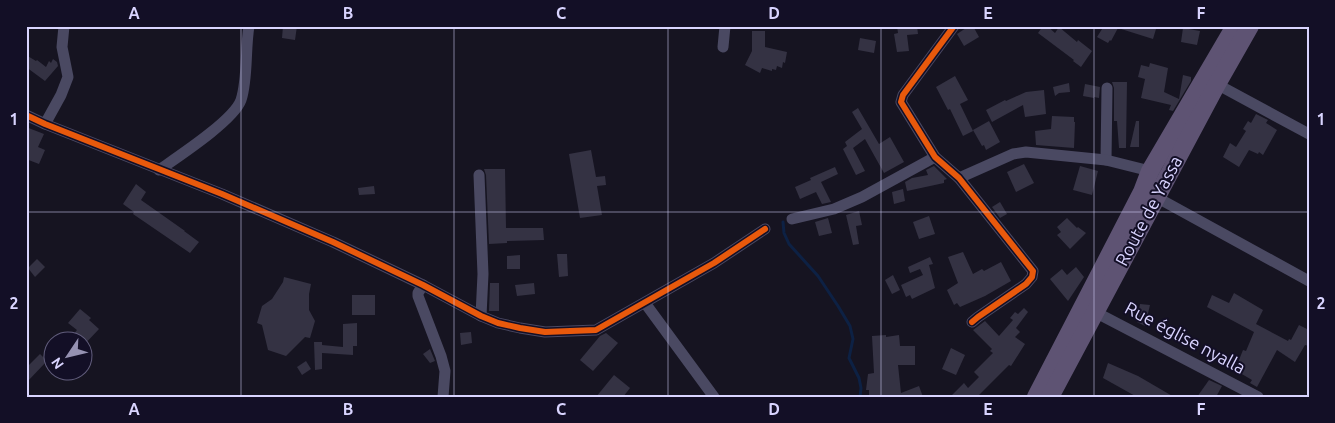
<svg xmlns="http://www.w3.org/2000/svg" width="1335" height="423" font-family="Ubuntu,sans-serif">
	<rect width="100%" height="100%" fill="#161421"/>
	<g fill="none" stroke-linecap="round" stroke-linejoin="round">
		<path stroke="#0d2144" stroke-width="3" d="M783,222L784,233L789,244L818,276L838,306L850,326L853,339L849,358L859,378L861,388L860,397"/>
	</g>
	<g fill="#343243">
		<path d="M283,26H297L295,40L282,38Z"/>
		<path d="M897,26H917L918,34L907,35L909,51L897,52L894,34L898,33Z"/>
		<path d="M969,26H973L979,37L964,46L957,34Z"/>
		<path d="M1043,26H1047L1055,33L1059,27L1077,42L1078,40L1092,51L1081,67L1073,61L1074,60L1038,33Z"/>
		<path d="M1104,26H1148L1156,29L1153,39L1118,28L1111,41L1110,40L1108,43L1097,37Z"/>
		<path d="M1183,28L1200,31L1197,45L1181,42Z"/>
		<path d="M752,31H765V47L787,52L785,63L783,62L782,68L777,66L776,70L772,69V71L762,68L760,73L745,65L752,51Z"/>
		<path d="M860,38L876,41L874,53L858,50Z"/>
		<path d="M26,55L36,61L37,60L46,67L49,61L51,63L53,59L57,62L58,66L45,81L26,67Z"/>
		<path d="M1150,63L1168,68L1164,92L1179,99L1183,75L1191,77V81L1173,111L1169,110L1171,105L1141,98L1145,79L1138,77L1141,65L1149,67Z"/>
		<path d="M955,76L968,100L960,104L973,131L963,136L950,109L948,110L936,87Z"/>
		<path d="M1112,82H1127L1126,148H1119L1117,121H1114V88Z"/>
		<path d="M1069,83L1070,92L1059,93L1055,96L1053,87Z"/>
		<path d="M1085,84L1100,87L1099,98L1094,97V98L1083,96Z"/>
		<path d="M1044,90L1046,114L1025,117L1023,105L992,122L986,110L1005,100L1006,101L1026,92Z"/>
		<path d="M858,108L879,144L890,137L904,162L884,173L865,139L853,148L865,171L856,175L843,149L847,146L845,142L862,129L852,112Z"/>
		<path d="M1256,114L1268,120L1266,123L1277,130L1263,155L1259,152L1258,154L1249,150L1239,167L1223,157L1230,143L1236,147L1246,131L1243,129L1248,121L1251,123Z"/>
		<path d="M1052,116L1074,117V122H1075L1074,148L1036,145L1035,131L1051,129Z"/>
		<path d="M989,121L1000,142L986,150L984,145L982,146L973,130Z"/>
		<path d="M1136,121H1139V147H1130Z"/>
		<path d="M26,127L44,134L38,147L45,150L39,164L26,159Z"/>
		<path d="M591,150L596,177L605,176L606,185L597,186L602,215L580,218L569,154Z"/>
		<path d="M1024,164L1034,183L1016,192L1007,172Z"/>
		<path d="M934,166L947,179L944,180V183L907,191L905,182L912,178L928,175L926,170Z"/>
		<path d="M1080,166L1098,171L1092,195L1073,190Z"/>
		<path d="M835,167L838,174L821,182L831,202L822,204L816,192L800,199L795,187L811,180L810,178Z"/>
		<path d="M484,169H505L506,228H543L544,240L507,241V243L489,244L486,175Z"/>
		<path d="M136,184L146,192L141,200L185,231H184L199,242L190,253L133,214L134,212L123,204Z"/>
		<path d="M374,186L375,194L359,195L358,188Z"/>
		<path d="M903,189L905,201L894,204L892,192Z"/>
		<path d="M1000,202L1007,214L1000,218L992,207Z"/>
		<path d="M859,211L862,225L856,226L859,244L853,245L846,215Z"/>
		<path d="M929,216L935,234L919,239L913,222Z"/>
		<path d="M828,218L832,233L819,236L815,222Z"/>
		<path d="M1067,218L1077,228L1078,227L1086,233L1070,249L1057,235L1061,232L1057,227Z"/>
		<path d="M963,252L973,274L982,269L984,271L1001,262L1011,281L985,296L960,307L957,303L954,305L947,290L958,283L948,257Z"/>
		<path d="M557,254H567L568,276L559,277Z"/>
		<path d="M520,255V269H507V256Z"/>
		<path d="M930,257L933,264L929,265L935,288L912,299L910,295L906,297L901,285L923,275L920,269L910,273L908,267Z"/>
		<path d="M37,259L45,267L35,277L28,268Z"/>
		<path d="M1076,267L1084,277L1068,301L1050,279L1062,269L1067,275Z"/>
		<path d="M893,275L900,290L892,294L885,280Z"/>
		<path d="M284,277L311,284L309,294V310L315,321L310,338L305,337L286,356L268,350L262,325L257,323L262,306L272,299L283,282Z"/>
		<path d="M490,283H499V311H489Z"/>
		<path d="M534,283L535,294L517,296L515,285Z"/>
		<path d="M1234,293L1263,310L1256,324L1288,341L1289,339L1291,340L1299,325L1309,330V346L1305,345L1295,362L1277,350L1257,387L1250,383L1252,380L1235,370L1243,350L1246,351L1254,332L1207,307L1212,295L1229,303Z"/>
		<rect x="352" y="295" width="23" height="20"/>
		<path d="M1140,304L1150,305L1145,326L1137,322Z"/>
		<path d="M1024,308L1028,312L1016,328L1020,332L1015,337L1025,344L1011,366L1009,365L977,397H950L964,383L968,388L979,377L974,372L993,353L990,351L992,349L973,330L985,321L999,336L1013,320L1010,318L1015,312L1018,314Z"/>
		<path d="M80,309L91,318L89,320L99,329L82,347V340H69L77,330L68,323Z"/>
		<path d="M357,323V346H353V355L322,353V369L315,370L314,342H322V345L343,347V324Z"/>
		<path d="M471,332L472,343L461,345L460,333Z"/>
		<path d="M606,333L618,343L593,371L580,360L600,336Z"/>
		<path d="M886,335V337L899,335L900,346H915V365H898L901,393L919,386L923,397H869V390H866L868,374L874,373L872,336Z"/>
		<path d="M951,348L965,355L956,375L942,369Z"/>
		<path d="M430,349L435,361L430,363L423,354Z"/>
		<path d="M40,354L47,361L26,383V368Z"/>
		<path d="M306,361L311,369L302,375L297,367Z"/>
		<path d="M1108,363L1138,376L1174,397H1137L1103,378Z"/>
		<path d="M614,375L630,388L623,397H596Z"/>
		<path d="M1209,380L1222,386L1216,397H1197Z"/>
	</g>
	<g fill="none" stroke-linecap="round" stroke-linejoin="round">
		<g stroke="#4a4962" stroke-width="11">
			<path d="M954,26L903,95L901,102L935,157L959,178L1033,271L1032,277L1026,284L978,317L972,322"/>
			<path d="M723,47L725,26"/>
			<path d="M1211,81L1309,134"/>
			<path d="M26,115L45,124L222,194L333,242L423,285L481,316L498,323L520,328L545,332L596,330L714,263L765,229"/>
			<path d="M45,124L61,95L68,77L62,47L64,26"/>
			<path d="M1106,160L1107,88"/>
			<path d="M159,170C179,156 234,120 241,100C248,79 245,49 249,26"/>
			<path d="M479,175L483,274L481,316"/>
			<path d="M959,178L1013,154L1026,152L1106,160L1150,171L1156,173"/>
			<path d="M1156,197L1309,281"/>
			<path d="M792,219L834,209L862,197L935,157"/>
			<path d="M423,285L418,293V296L441,356L445,371L443,397"/>
			<path d="M645,303L714,397"/>
			<path d="M1095,312L1258,397"/>
		</g>
		<g stroke="#5e5373" stroke-width="18">
			<path d="M1036,397L1142,192L1150,171L1235,26"/>
			<path d="M1050,397L1217,84L1250,26"/>
		</g>
		<defs>
			<g id="cycleway">
				<path d="M954,26L903,95L901,102L935,157L959,178L1033,271L1032,277L1026,284L978,317L972,322"/>
				<path d="M26,115L45,124L222,194L333,242L423,285L481,316L498,323L520,328L545,332L596,330L714,263L765,229"/>
			</g>
		</defs>
		<use href="#cycleway" stroke="#130f26" stroke-width="9"/>
		<use href="#cycleway" stroke="#e8590c" stroke-width="6"/>
	</g>
	<path fill="none" stroke="#d9d4ff" stroke-width="1" stroke-opacity="0.55" d="M241,26V397M454,26V397M668,26V397M881,26V397M1094,26V397M26,212H1309"/>
	<g text-anchor="middle" stroke-width="4" stroke-linejoin="round" paint-order="stroke">
		<g font-size="18" fill="#d9d4ff" stroke="#130f26">
			<text transform="translate(1149 211) rotate(-62)" y="6">Route de Yassa</text>
			<text transform="translate(1185 338) rotate(28)" y="6">Rue église nyalla</text>
		</g>
	</g>
	<rect width="1335" height="423" fill="none" stroke="#130f26" stroke-width="55"/>
	<g transform="translate(68 356) rotate(235)"><circle r="24" fill="#130f26" stroke="#625e7d"/>
	<path d="M0-4L9 19L0 12L-9 19Z" fill="#9591b1"/>
	<text y="-8" font-size="14" font-weight="bold" text-anchor="middle" fill="#d9d4ff">N</text>
	</g>
	<rect x="28" y="28" width="1280" height="368" fill="none" stroke="#d9d4ff" stroke-width="2"/>
	<g font-size="16" text-anchor="middle" font-weight="bold" fill="#d9d4ff">
		<text x="134" y="19">A</text>
		<text x="348" y="19">B</text>
		<text x="561" y="19">C</text>
		<text x="774" y="19">D</text>
		<text x="988" y="19">E</text>
		<text x="1201" y="19">F</text>
		<text x="14" y="125">1</text>
		<text x="1321" y="125">1</text>
		<text x="14" y="309">2</text>
		<text x="1321" y="309">2</text>
		<text x="134" y="415">A</text>
		<text x="348" y="415">B</text>
		<text x="561" y="415">C</text>
		<text x="774" y="415">D</text>
		<text x="988" y="415">E</text>
		<text x="1201" y="415">F</text>
	</g>
</svg>
